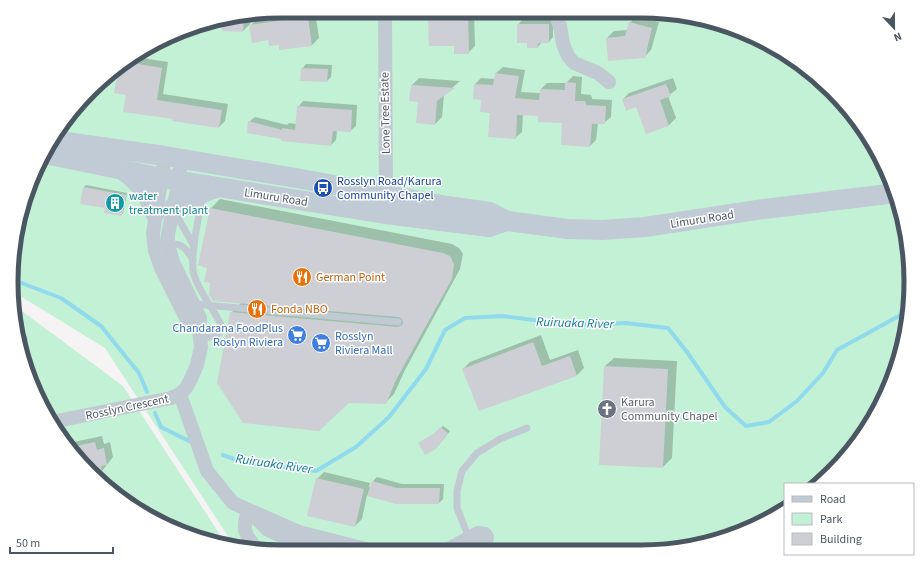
<svg xmlns="http://www.w3.org/2000/svg" width="922" height="563" font-family="'Source Sans 3',sans-serif">
	<rect width="100%" height="100%" fill="#f5f3f3"/>
	<g fill="#c3f1d5">
		<path d="M282,11L676,13L744,32L805,67L844,103L875,146L897,194L909,246L910,299L902,351L883,401L855,446L820,484H785V509L776,516L711,543L658,551L246,550L235,547L105,348L12,291L11,282L25,195L57,131L117,67L195,25Z"/>
		<path d="M15,306L123,386L226,544L178,531L117,496L57,432L25,368Z"/>
	</g>
	<g fill="#0003">
		<path d="M315,11L319,38L312,45L280,49V44L269,39L250,26L257,19Z"/>
		<path d="M474,12L475,46L468,53L429,19L436,13Z"/>
		<path d="M250,16V24L243,31L223,30L224,21Z"/>
		<path d="M636,16L659,22L651,50L644,57L607,38L614,31L628,30L630,23Z"/>
		<path d="M522,20H553V37L549,42H542L538,47L528,42L518,25Z"/>
		<path d="M136,57L168,62L163,94L228,104L225,121L219,127L174,118L127,94L115,92L120,65Z"/>
		<path d="M306,64L332,65L331,77L327,81L302,69Z"/>
		<path d="M503,67L525,70L521,92L540,93L541,89L547,83H566L573,76L582,77L581,94L591,95L592,99L612,100L611,117L604,123H598L596,140L590,146L563,122L539,115L523,114L522,132L515,138L491,112L475,84L481,78L495,79L496,73Z"/>
		<path d="M419,78L460,81L444,95L442,117L435,124L419,101L412,85Z"/>
		<path d="M673,78L677,89L668,96L676,118L669,125L646,133L637,106L623,99L629,93Z"/>
		<path d="M303,101L357,105L356,126L350,131L337,130L336,140L331,145L282,138L249,122L255,117L287,125L289,123L297,124L298,107Z"/>
		<path d="M86,185L127,193L123,213L121,215L107,207L81,203L84,187Z"/>
		<path d="M220,199L452,244L459,248L463,254L460,269L405,370L394,394L385,403L231,313L242,302L211,282L208,267L211,208Z"/>
		<path d="M541,335L550,360L578,350L584,368L577,375L463,369L470,362Z"/>
		<path d="M27,336L30,357L24,362L20,337Z"/>
		<path d="M614,358L677,361L672,458L663,467L605,366Z"/>
		<path d="M443,426L450,431L438,446L419,443L437,432Z"/>
		<path d="M102,436L104,444L110,442L113,457L102,471L95,472L64,439L68,438L69,443Z"/>
		<path d="M324,472L370,483L369,487L371,488L373,481L377,477L402,484H444L443,499L439,503H396L367,495L362,519L355,526L317,479Z"/>
		<path d="M132,500L134,504L139,501L145,512L127,502Z"/>
	</g>
	<g fill="none" stroke-linecap="round" stroke-linejoin="round">
		<g stroke="#90daee" stroke-width="4">
			<path d="M11,279L61,298L101,326L139,373L147,392"/>
			<path d="M155,413L161,427L193,443"/>
			<path d="M223,455L242,462L316,471L356,447L389,417L426,369L445,330L465,318L502,316L549,322L586,325L626,323L668,328L687,352L725,407L746,426L769,422L797,401L823,373L837,350L908,311"/>
		</g>
	</g>
	<g fill="#cdcfd5">
		<path d="M453,12H468L469,54H454V46H429L428,19L453,18Z"/>
		<path d="M244,17L243,32L222,31L223,21Z"/>
		<path d="M308,17L312,46L279,50V45L269,46L268,40L252,43L249,25Z"/>
		<path d="M629,22L652,28L645,58L608,61L606,38L625,36Z"/>
		<path d="M517,24H549V43H538V48H527V43H517Z"/>
		<path d="M126,62L162,68L157,100L222,110L219,128L172,121L173,119L123,112L126,95L114,93L119,66Z"/>
		<path d="M301,68L328,69L327,82L300,81Z"/>
		<path d="M495,73L519,76L515,98L539,100L540,89L565,90V82L576,83L575,101H585L586,105L606,106L605,124H592L590,147L561,145L562,123L538,122V116L517,115L516,139L488,137L490,113L480,112L481,100L473,99L474,84L493,85Z"/>
		<path d="M666,84L671,96L660,100L669,126L646,134L636,107L626,111L622,99Z"/>
		<path d="M411,85L455,88L437,101L435,125L416,123L418,102L409,101Z"/>
		<path d="M297,106L352,110L351,132L333,131L331,146L281,141V139L247,133L248,121L282,130V128L295,130Z"/>
		<path d="M83,187L126,195L122,216L104,213L105,208L80,204Z"/>
		<path d="M210,208L443,253L450,256L454,264L452,279L396,380L386,404L349,403L319,431L243,423L217,383L230,312L398,327L402,325L403,322L401,318L398,317L213,301L209,295L210,283L204,282L207,268L198,265Z"/>
		<path d="M533,342L542,366L570,356L577,376L479,411L462,369Z"/>
		<path d="M604,366L668,369L663,468L599,465Z"/>
		<path d="M440,427L448,433L436,449L425,455L418,443L435,433Z"/>
		<path d="M95,442L97,450L104,448L107,465L101,466L104,483L78,454L76,446Z"/>
		<path d="M316,478L364,489L355,527L307,516Z"/>
		<path d="M372,481L397,488H440L439,504H396L367,496Z"/>
	</g>
	<g fill="none" stroke-linecap="round" stroke-linejoin="round">
		<g stroke="#c1cad2" stroke-width="7">
			<path d="M174,211L194,246"/>
			<path d="M167,246C179,240 187,249 193,260"/>
			<path d="M194,304L398,322"/>
			<path d="M201,340L218,334L222,330V327C214,309 200,294 194,275C189,259 199,214 203,196"/>
			<path d="M469,538L457,508V491L462,471L477,453L500,439L527,428"/>
		</g>
		<g stroke="#c1cad2" stroke-width="14">
			<path d="M385,12L386,203"/>
			<path d="M555,13L560,26L563,44L568,56L574,63L598,73L609,82"/>
			<path d="M165,156L153,233L155,251L162,270L188,322L199,330"/>
			<path d="M180,394L207,471L233,503L299,532L370,550"/>
			<path d="M52,422L171,398L180,394L186,388L190,381L197,365L201,347L199,330L200,318L173,262L168,245V234L179,181L181,159"/>
			<path d="M248,510C242,530 244,534 258,550"/>
			<path d="M253,515L268,530L303,546L318,550"/>
			<path d="M445,551L478,533L485,534L487,537L486,542L472,551"/>
		</g>
		<g stroke="#c1cbd6" stroke-width="20">
			<path d="M52,140L165,156L296,178L447,206L490,212L507,221L568,229L602,230L645,227L764,209L896,193"/>
			<path d="M45,154L162,178L385,214L489,227L507,221"/>
			<path d="M124,171C140,183 149,195 155,213"/>
			<path d="M174,207L187,199L216,188"/>
		</g>
	</g>
	<defs>
		<symbol id="bus-disc" viewBox="-11 -11 22 22"><circle r="9.5" fill="#1a4fb4" stroke="#fff"/><path d="M-5-6H5V4H4V6H2V4H-2V6H-4V4H-5ZM-3.5-4V0h7V-4ZM-3.5 1.2v1.5H-2V1.2ZM2 1.2v1.5H3.5V1.2Z" fill="#fff"/></symbol>
		<symbol id="building-disc" viewBox="-11 -11 22 22"><circle r="9.5" fill="#0f9aa8" stroke="#fff"/><path d="M-4-6H4V6H1V3H-1V6H-4ZM-2.5-4.3h1.7v1.8h-1.7ZM.8-4.3h1.7v1.8H.8ZM-2.5-1h1.7V.8h-1.7ZM.8-1h1.7V.8H.8Z" fill="#fff"/></symbol>
		<symbol id="restaurant-disc" viewBox="-11 -11 22 22"><circle r="9.5" fill="#e8710a" stroke="#fff"/><path d="M-5-6h1v4h1v-4h1v4h1v-4h1v5L-1.5 .5V6h-2V.5L-5-1ZM5-6V6H3V1.5H1.5Q1.5-4 5-6Z" fill="#fff"/></symbol>
		<symbol id="supermarket-disc" viewBox="-11 -11 22 22"><circle r="9.5" fill="#3f7fe0" stroke="#fff"/><path d="M-6-5.5h2.5l.6 2H6L4.5 2H-2.5L-4.4-4H-6ZM-1.5 3.2a1.3 1.3 0 1 0 .1 0ZM3 3.2a1.3 1.3 0 1 0 .1 0Z" fill="#fff"/></symbol>
		<symbol id="church-disc" viewBox="-11 -11 22 22"><circle r="9.5" fill="#6b7280" stroke="#fff"/><path d="M-1.2-6h2.4v3.5h3.3v2.4h-3.3V6h-2.4V-.1h-3.3v-2.4h3.3Z" fill="#fff"/></symbol>
	</defs>
	<g fill-rule="evenodd">
		<use href="#bus-disc" x="312" y="177" width="22" height="22"/>
		<use href="#building-disc" x="104" y="192" width="22" height="22"/>
		<use href="#restaurant-disc" x="291" y="266" width="22" height="22"/>
		<use href="#restaurant-disc" x="246" y="298" width="22" height="22"/>
		<use href="#supermarket-disc" x="286" y="324" width="22" height="22"/>
		<use href="#supermarket-disc" x="310" y="332" width="22" height="22"/>
		<use href="#church-disc" x="596" y="398" width="22" height="22"/>
	</g>
	<g text-anchor="middle" stroke-width="3" stroke-linejoin="round" paint-order="stroke">
		<g font-size="12" fill="#4a5661" stroke="#fff">
			<text transform="translate(385 113) rotate(-91)" y="4">Lone Tree Estate</text>
			<text transform="translate(276 197) rotate(9)" y="4">Limuru Road</text>
			<text transform="translate(702 219) rotate(-9)" y="4">Limuru Road</text>
			<text transform="translate(127 407) rotate(-12)" y="4">Rosslyn Crescent</text>
		</g>
		<g font-size="12" fill="#164399" stroke="#fff" text-anchor="start">
			<text x="337" y="185">Rosslyn Road/Karura<tspan x="337" dy="14">Community Chapel</tspan></text>
		</g>
		<g font-size="12" fill="#0d838f" stroke="#fff" text-anchor="start">
			<text x="129" y="200">water<tspan x="129" dy="14">treatment plant</tspan></text>
		</g>
		<g font-size="12" fill="#c56008" stroke="#fff" text-anchor="start">
			<text x="316" y="281">German Point</text>
			<text x="271" y="313">Fonda NBO</text>
		</g>
		<g font-size="12" fill="#366cbe" stroke="#fff" text-anchor="end">
			<text x="283" y="332">Chandarana FoodPlus<tspan x="283" dy="14">Roslyn Riviera</tspan></text>
			<text x="335" y="340" text-anchor="start">Rosslyn<tspan x="335" dy="14">Riviera Mall</tspan></text>
		</g>
		<g font-size="12" fill="#5b616d" stroke="#fff" text-anchor="start">
			<text x="621" y="406">Karura<tspan x="621" dy="14">Community Chapel</tspan></text>
		</g>
		<g font-size="13" font-style="italic" fill="#0c7c9b" stroke="#fff">
			<text transform="translate(575 322) rotate(2)" y="5">Ruiruaka River</text>
			<text transform="translate(274 463) rotate(8)" y="5">Ruiruaka River</text>
		</g>
	</g>
	<path d="M0 0H922V563H0ZM281 18H641A263 263 0 0 1 904 281V282A263 263 0 0 1 641 545H281A263 263 0 0 1 18 282V281A263 263 0 0 1 281 18Z" fill="#fff" fill-rule="evenodd"/>
	<path fill="none" stroke="#4a5661" stroke-width="5" d="M281 18H641A263 263 0 0 1 904 281V282A263 263 0 0 1 641 545H281A263 263 0 0 1 18 282V281A263 263 0 0 1 281 18Z"/>
	<rect x="784" y="483" width="130" height="72" fill="#ffffff" stroke="#b7bbc0"/>
	<rect x="792" y="496" width="20" height="6" fill="#c1cbd6" stroke="#b7bbc0"/>
	<text x="820" y="503" font-size="12" fill="#4a5661">Road</text>
	<rect x="792" y="513" width="20" height="12" fill="#c3f1d5" stroke="#b7bbc0"/>
	<text x="820" y="523" font-size="12" fill="#4a5661">Park</text>
	<rect x="792" y="533" width="20" height="12" fill="#cdcfd5" stroke="#b7bbc0"/>
	<text x="820" y="543" font-size="12" fill="#4a5661">Building</text>
	<g transform="translate(894 28) rotate(158)" stroke="#ffffff" stroke-width="3" paint-order="stroke">
	<path d="M0-3L7 15L0 10L-7 15Z" fill="#4a5661"/>
	<text y="-6" font-size="11" font-weight="bold" text-anchor="middle" fill="#4a5661">N</text>
	</g>
	<path d="M10 547v6h103v-6" fill="none" stroke="#4a5661" stroke-width="2"/>
	<text x="16" y="547" font-size="12" fill="#4a5661" stroke="#ffffff" stroke-width="3" paint-order="stroke">50 m</text>
</svg>
